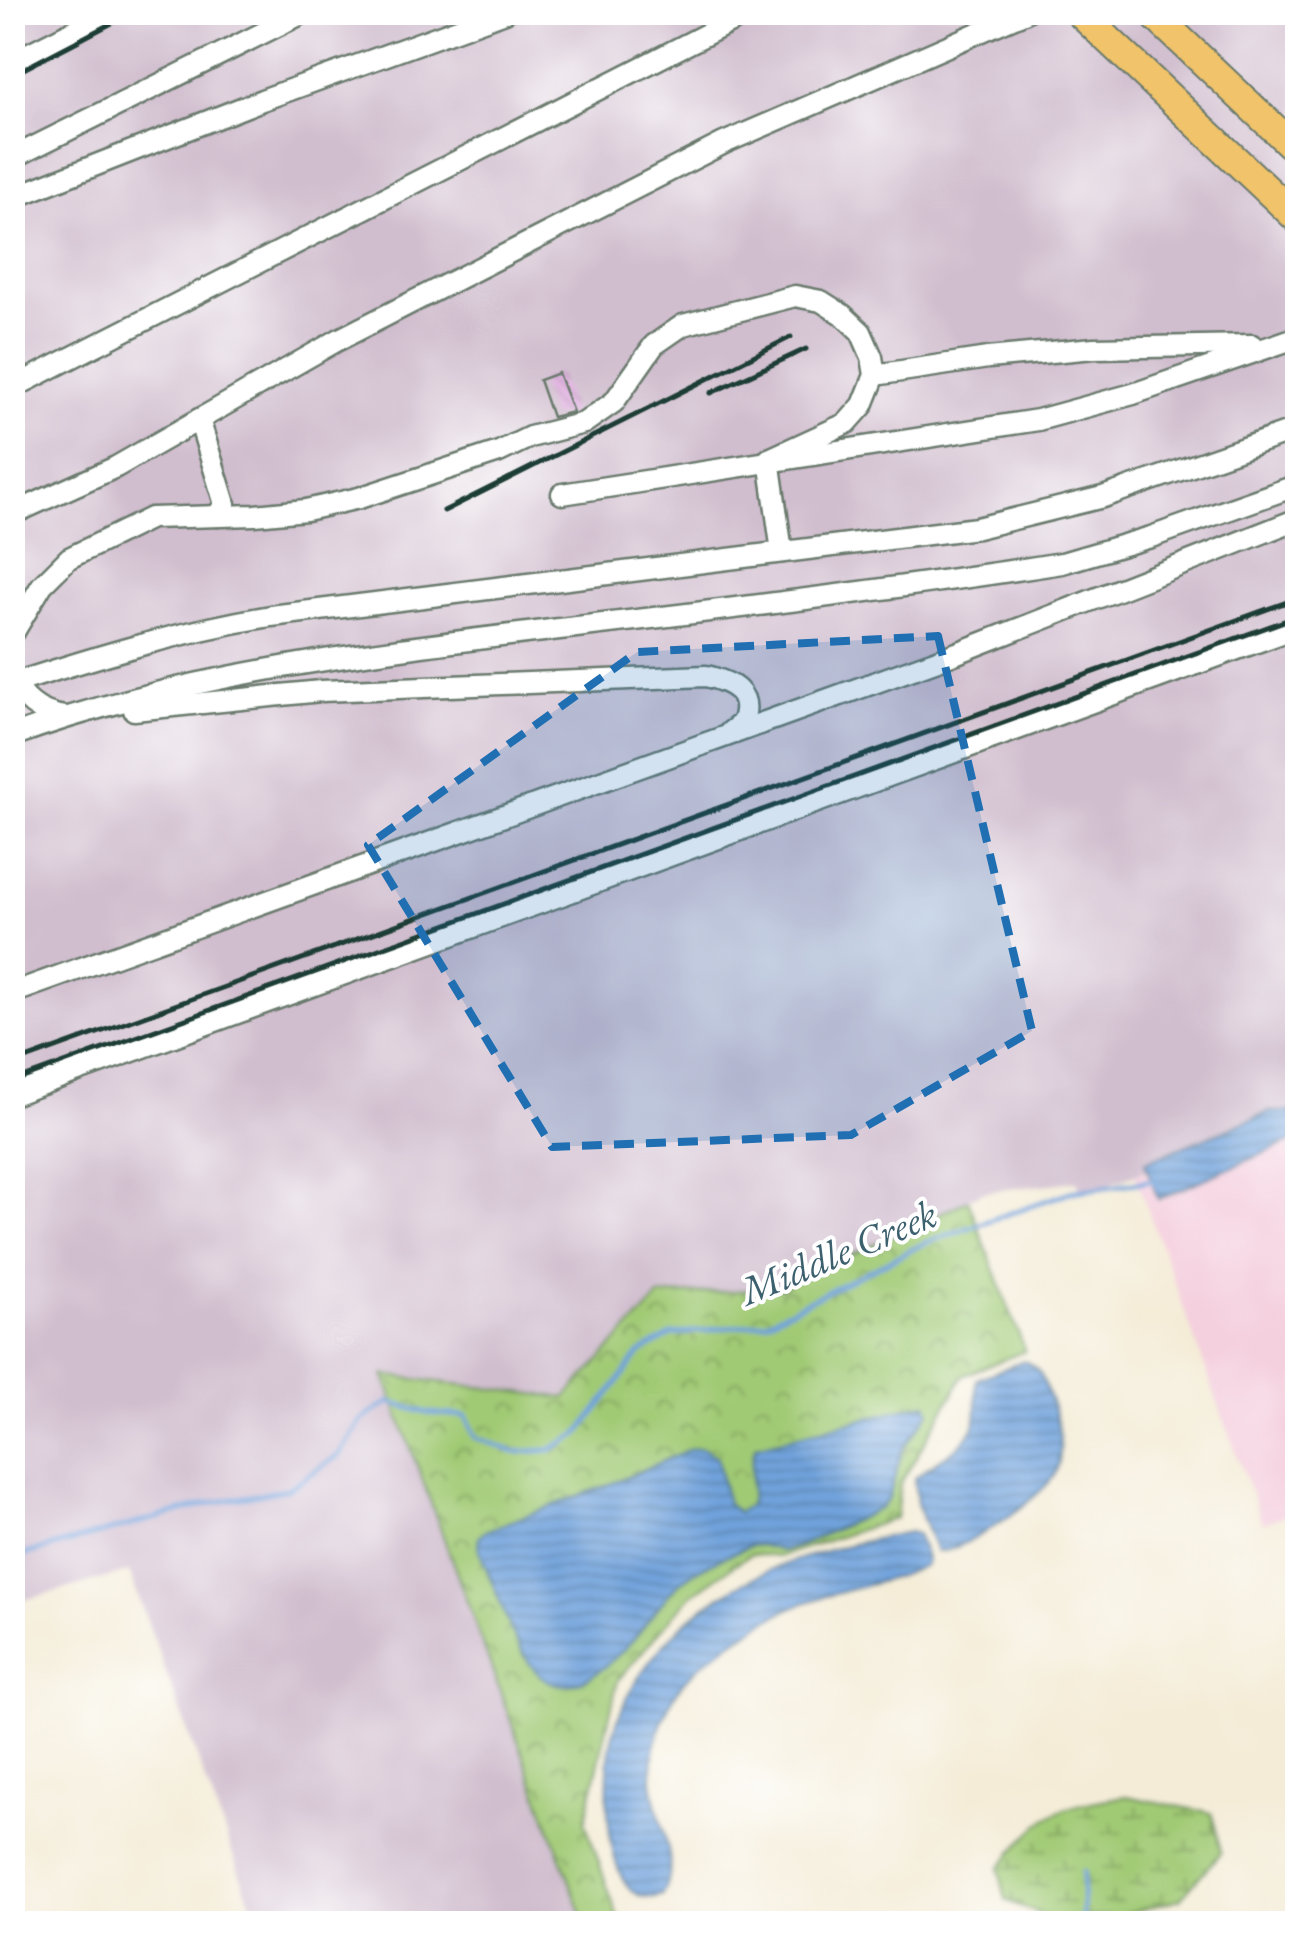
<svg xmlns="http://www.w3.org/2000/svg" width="1310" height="1936" font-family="'EB Garamond',serif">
	<defs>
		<pattern id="wetland-marsh" width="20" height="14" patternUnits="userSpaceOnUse" patternTransform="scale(2.5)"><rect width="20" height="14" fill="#a1ca75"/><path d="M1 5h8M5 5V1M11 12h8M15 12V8" fill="none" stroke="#83a561"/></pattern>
		<pattern id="park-crowns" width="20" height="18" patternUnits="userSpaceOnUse" patternTransform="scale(2.5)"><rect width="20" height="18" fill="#a1ca75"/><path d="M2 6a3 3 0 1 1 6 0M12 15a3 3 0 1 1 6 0" fill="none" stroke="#83a561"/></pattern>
		<pattern id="water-rules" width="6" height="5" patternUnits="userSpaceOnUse" patternTransform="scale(2.5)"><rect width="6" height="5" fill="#71a2db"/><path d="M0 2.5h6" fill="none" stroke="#5c85b2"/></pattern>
		<pattern id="building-back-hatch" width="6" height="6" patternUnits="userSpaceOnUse" patternTransform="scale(2.5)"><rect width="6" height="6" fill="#e1afe0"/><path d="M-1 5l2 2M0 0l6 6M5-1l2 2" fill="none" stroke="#b690b6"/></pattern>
	</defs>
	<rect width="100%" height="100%" fill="#fff"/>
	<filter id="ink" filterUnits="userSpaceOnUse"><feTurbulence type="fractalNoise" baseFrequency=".01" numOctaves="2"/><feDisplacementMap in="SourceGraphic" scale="20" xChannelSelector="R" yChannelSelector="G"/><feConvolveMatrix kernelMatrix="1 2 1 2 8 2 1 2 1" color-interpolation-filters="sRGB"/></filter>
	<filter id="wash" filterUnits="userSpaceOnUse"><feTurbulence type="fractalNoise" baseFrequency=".0048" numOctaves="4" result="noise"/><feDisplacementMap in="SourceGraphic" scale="40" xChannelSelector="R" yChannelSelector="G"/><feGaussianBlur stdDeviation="2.25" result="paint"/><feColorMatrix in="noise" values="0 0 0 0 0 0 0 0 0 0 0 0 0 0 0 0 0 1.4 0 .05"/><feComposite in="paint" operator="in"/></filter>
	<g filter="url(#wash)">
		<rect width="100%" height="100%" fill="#f4ecd7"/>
		<path fill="#f4cfde" d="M1297,1117V1511L1262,1524L1135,1175Z"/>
		<path fill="#d0bdce" d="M39,12L1297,13V1117L1082,1193L1077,1181L983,1192L781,1288L660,1296L565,1398L384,1375L585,1923H258L129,1572L13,1603L12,26Z"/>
		<path fill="url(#wetland-marsh)" stroke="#608454" stroke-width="2.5" d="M1126,1796L1212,1813L1221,1852L1180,1899L1122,1915L1053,1920L1006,1900L999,1868C1048,1810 1052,1808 1126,1796Z"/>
		<path fill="url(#park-crowns)" stroke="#608454" stroke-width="2.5" d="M968,1200L1025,1351L964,1375L900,1484L896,1518L778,1557L750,1554L691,1595L618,1680L585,1822L618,1918L602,1924L585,1923L384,1375L565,1398L660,1296L781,1288Z"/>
		<g fill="url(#water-rules)" stroke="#487088" stroke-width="2.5">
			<path d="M1270,1112H1297V1139L1158,1199L1145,1162Z"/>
			<path d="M1023,1361C1039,1365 1044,1381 1049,1396C1058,1419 1065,1448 1056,1472C1046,1495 961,1554 936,1552L917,1504L914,1479C935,1459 968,1450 976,1419C979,1405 974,1392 977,1379Z"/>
			<path d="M927,1403L930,1411L902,1451L889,1498L881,1508L799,1546L782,1551L760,1545L750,1546C729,1554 705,1564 687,1577C665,1593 650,1621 631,1642C565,1712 535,1693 503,1610C495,1588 485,1567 478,1545L479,1537L485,1531L621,1480L690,1449L702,1448L717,1457L727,1503L738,1512L749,1505C755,1485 747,1465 756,1446Z"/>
			<path d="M910,1532L917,1534L927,1560L925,1565C888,1583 846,1589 807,1602C772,1613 701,1658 680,1687C663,1711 652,1745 652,1775C652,1814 683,1857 663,1895C599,1918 604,1772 612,1738C620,1708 634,1681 654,1656C716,1576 815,1549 910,1532Z"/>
		</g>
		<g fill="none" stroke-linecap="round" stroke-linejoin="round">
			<g stroke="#71a2db" stroke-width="5">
				<path d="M12,1558L207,1504L288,1489L339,1455L362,1420L389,1402L427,1413L466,1416L475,1437L514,1452L550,1450L579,1434L639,1354L671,1335L766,1322L925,1243L1070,1192L1155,1180"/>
				<path d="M1082,1924L1083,1872"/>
			</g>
		</g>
		<g id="blocks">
			<path fill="url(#building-back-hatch)" d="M558,373L573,412L552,417L539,380Z"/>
		</g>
	</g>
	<g filter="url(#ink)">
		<use href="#blocks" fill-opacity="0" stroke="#6a7a6d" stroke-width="2.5"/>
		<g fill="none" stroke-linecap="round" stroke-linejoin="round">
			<defs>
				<g id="minor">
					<path d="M12,62L111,12"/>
					<path d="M12,158L305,12"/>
					<path d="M12,198L262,100L505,12"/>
					<path d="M875,375L988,358L1094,348L1252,345"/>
					<path d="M12,388L750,12"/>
					<path d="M199,419L225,504L217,516"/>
					<path d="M769,459L782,552"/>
					<path d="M562,494L1038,420L1133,394L1298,337"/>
					<path d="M12,514L116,467L338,340L724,143L1026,12"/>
					<path d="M12,635L42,585L69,558L151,518L255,515L306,510L359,498L499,452L530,437L584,423L614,402L654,345L683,325L795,296L821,301L843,315L861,332L872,357L875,375L863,405L847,423L769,459"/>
					<path d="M12,675C21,700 40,714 65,717"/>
					<path d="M12,684C98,656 182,631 271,616L977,528L1103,497L1298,429"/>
					<path d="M134,710L321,691L706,676C732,682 754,693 742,723L730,732"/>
					<path d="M12,736C191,671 380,651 568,628C732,609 898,589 1062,563L1151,537L1298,485"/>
					<path d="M12,993L957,653L1298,519"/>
					<path d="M12,1095L1298,627"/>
				</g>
				<g id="highway">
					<path d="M1079,12L1298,219"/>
					<path d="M1151,12L1298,151"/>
				</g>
			</defs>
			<use href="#minor" stroke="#6a7a6d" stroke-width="25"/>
			<use href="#highway" stroke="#6a7a6d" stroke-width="32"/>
			<use href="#minor" stroke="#fff" stroke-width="20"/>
			<use href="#highway" stroke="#f1c36a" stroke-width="28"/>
			<g stroke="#1f3d34" stroke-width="5">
				<path d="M12,75L133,12"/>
				<path d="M711,393L806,349"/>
				<path d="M444,511L791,337"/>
				<path d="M12,1064L1298,598"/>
				<path d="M12,1082L1298,616"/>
			</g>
		</g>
	</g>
	<path fill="#1f6fb2" fill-opacity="0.2" stroke="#1f6fb2" stroke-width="8" stroke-dasharray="20 12" stroke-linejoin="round" d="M938,636L1032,1031L851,1135L552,1147L368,845L637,652Z"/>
	<g text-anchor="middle" stroke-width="8" stroke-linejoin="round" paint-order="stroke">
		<g font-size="40" font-style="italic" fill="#3c606e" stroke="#fff">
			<text transform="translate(838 1252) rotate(-23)" y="14">Middle Creek</text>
		</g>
	</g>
	<rect width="1310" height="1936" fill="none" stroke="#fff" stroke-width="50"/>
</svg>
